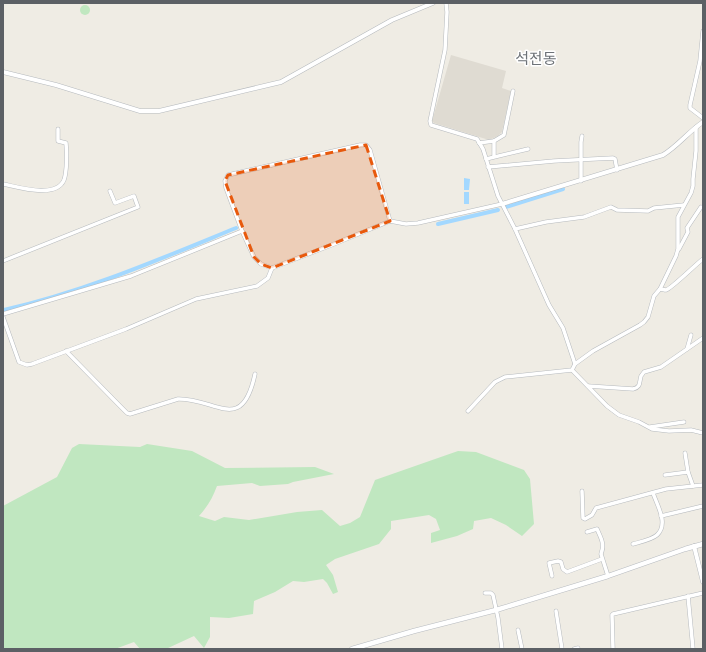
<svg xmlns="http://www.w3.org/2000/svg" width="706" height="652" font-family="'PT Sans','Noto Sans KR',sans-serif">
	<rect width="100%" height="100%" fill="#efece4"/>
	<path fill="#dfdbd2" d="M451,55L506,71L502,88L511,91L502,132L498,136L489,140L434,123L432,121Z"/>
	<g fill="#c0e7c0">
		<circle cx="85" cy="10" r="5"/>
		<path d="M79,444L140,447L147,444L192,451L225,468L315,467L334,474L293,482L288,484L260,486L252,483L217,486C213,497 208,506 199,516L215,521L224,517L249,520L297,512L322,510L340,526L350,523L360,517L375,480L458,451L476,452L524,470L530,479L534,524L522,536L506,525L491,518L474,521L473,529L457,536L431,543V533L440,530L436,519L429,515L391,521V529L379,544L335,559L326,565L333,575L338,592L333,594L327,583L323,579L304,582L293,581L275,592L254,601L253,614L229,618L210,617V637L204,648L194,636L166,649H140L134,642L115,649H3V506L57,477L72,448Z"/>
	</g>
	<g fill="#a3d8ff">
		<path d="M464,178L470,179L469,190H464Z"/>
		<rect x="464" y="192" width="5" height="12"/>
	</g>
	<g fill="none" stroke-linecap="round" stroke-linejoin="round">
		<g stroke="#a3d8ff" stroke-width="4">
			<path d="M506,207L563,189"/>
			<path d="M438,224L498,210"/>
			<path d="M4,310C84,292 160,259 236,228"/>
		</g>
		<defs>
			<g id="minor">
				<path d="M446,3L447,12L445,50L430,121L431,125L477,139L483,149L498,196L515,229L549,305L563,328L575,364L572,370L505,377L495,382L468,411"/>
				<path d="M703,31L700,61L690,105V108L703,118"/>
				<path d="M479,143L494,141"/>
				<path d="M494,156V141L504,135L513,91"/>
				<path d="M486,159L528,149"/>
				<path d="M488,167L554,161L613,158L615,159L617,170"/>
				<path d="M581,181V142L582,136"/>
				<path d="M3,184C18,187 56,199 64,180C67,172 67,152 66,143L58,141V129"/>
				<path d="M515,229L546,222L584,217L611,207L617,210L648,211L654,208L684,205"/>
				<path d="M242,231L226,188L225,181L228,175L360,145H366L370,150L390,221"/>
				<path d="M679,249L688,232L687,228L701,207"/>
				<path d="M3,261L138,207L134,196L115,203L110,191"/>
				<path d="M660,289C662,289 664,290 666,290C671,289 696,264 703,259"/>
				<path d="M3,314L131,276L242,231L254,257L261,264L272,268L334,244L390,221L406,224L418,223L502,204"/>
				<path d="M3,317L19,362L27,365L32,364L126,329L196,299L257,286L268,278L272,268"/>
				<path d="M687,349L691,335"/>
				<path d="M66,351L119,405L127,413L130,414L178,399C216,398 242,435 255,374"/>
				<path d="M575,364L593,351L640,325L644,322L648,317L654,296L660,289L676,256L678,249V217L691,193L693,186V179L696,151V127"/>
				<path d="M572,370L607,406L619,415L639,422L652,429L669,431L691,430L703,433"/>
				<path d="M588,386L633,389C641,387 639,383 641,376L644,372L661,367L703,338"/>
				<path d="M650,427L684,422"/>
				<path d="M685,453L688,472L693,486"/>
				<path d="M665,475L688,472"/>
				<path d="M582,491L583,518L585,519L592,515L596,508L666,489L703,485"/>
				<path d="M661,516L703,506"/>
				<path d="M587,532L597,529C601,538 605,544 601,554L608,576"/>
				<path d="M633,544C640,542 651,540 657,535C669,524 657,505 653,493"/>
				<path d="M552,576L549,563L558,561L561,562L563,569L567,572L602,559"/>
				<path d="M485,593H491L493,595L498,618L502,649"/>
				<path d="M688,596L693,649"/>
				<path d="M556,611L562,649"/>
				<path d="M518,630L522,649"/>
				<path d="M574,649L578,648"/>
				<path d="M613,649L612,615L613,614L703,593"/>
			</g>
			<g id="tertiary">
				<path d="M3,72L56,85L140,111H159L281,82L392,20L433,3"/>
				<path d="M502,204L663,155C678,146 688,132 703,122"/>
				<path d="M694,546L703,582"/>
			</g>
			<path id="secondary" d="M352,649L414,631L496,610L608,576L685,549L703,544"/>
		</defs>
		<use href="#minor" stroke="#b6babe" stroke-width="4.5"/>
		<use href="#tertiary" stroke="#b6babe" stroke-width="5"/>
		<use href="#secondary" stroke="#b7bbc0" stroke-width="5.5"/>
		<use href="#minor" stroke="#fff" stroke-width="3.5"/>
		<use href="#tertiary" stroke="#fff" stroke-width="4"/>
		<use href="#secondary" stroke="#fff" stroke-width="4.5"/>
	</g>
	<path fill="#e8590c" fill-opacity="0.2" stroke="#e8590c" stroke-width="3" stroke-dasharray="8 5" stroke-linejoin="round" d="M366,145L390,221L272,268L261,264L254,257L225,181L228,175Z"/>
	<g text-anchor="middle" stroke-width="3" stroke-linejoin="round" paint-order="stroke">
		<g font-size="15" fill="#6d7277" stroke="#fff">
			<text x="536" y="64">석전동</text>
		</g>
	</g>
	<rect width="706" height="652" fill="none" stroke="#5c6065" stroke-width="8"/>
</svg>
